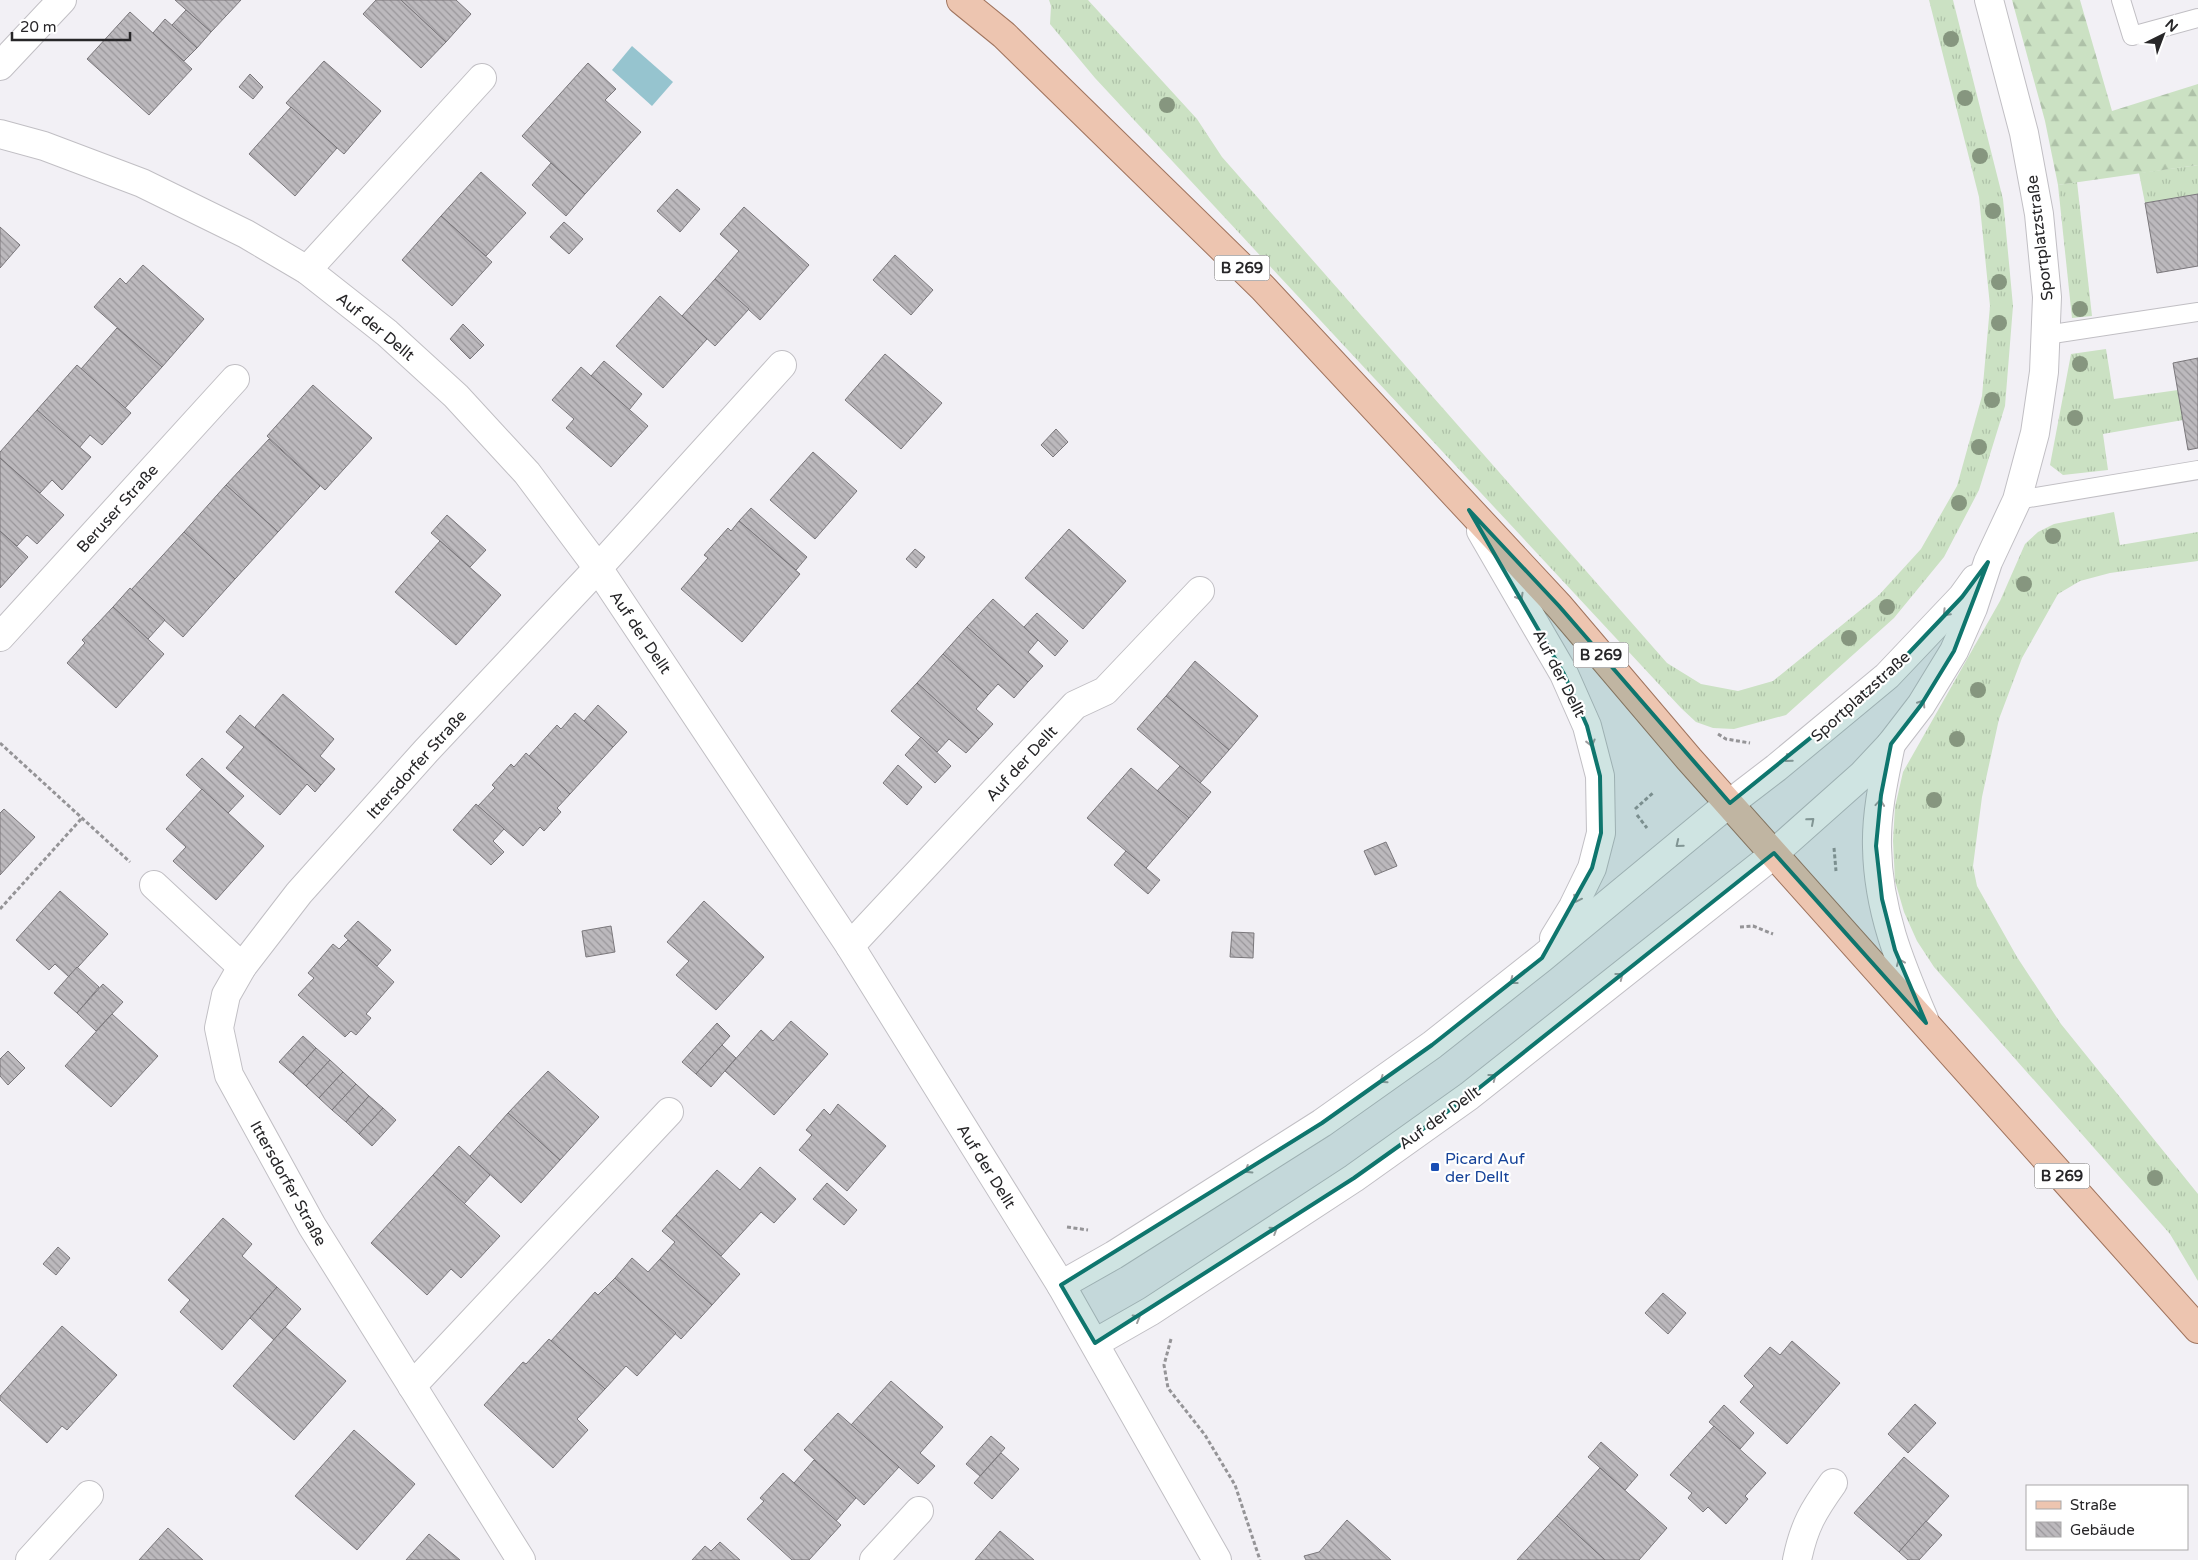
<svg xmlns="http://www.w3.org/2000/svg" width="2198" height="1560" font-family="'Varela Round',sans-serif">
	<defs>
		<pattern id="grass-tufts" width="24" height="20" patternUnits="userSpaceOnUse" patternTransform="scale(1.25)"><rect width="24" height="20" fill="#cbe1c3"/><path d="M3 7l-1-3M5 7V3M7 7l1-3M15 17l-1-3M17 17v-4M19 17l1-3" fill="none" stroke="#aec1a8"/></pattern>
		<pattern id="forest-firs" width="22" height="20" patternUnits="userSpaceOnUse" patternTransform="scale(1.25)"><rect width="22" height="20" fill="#cbe1c3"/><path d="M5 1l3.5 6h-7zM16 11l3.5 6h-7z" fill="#aec1a8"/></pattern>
		<pattern id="building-back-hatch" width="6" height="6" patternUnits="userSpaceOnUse" patternTransform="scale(1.25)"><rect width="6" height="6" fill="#bcb9bd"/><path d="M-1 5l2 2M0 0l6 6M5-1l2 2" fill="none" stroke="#99969a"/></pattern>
	</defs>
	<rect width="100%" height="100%" fill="#f2f0f5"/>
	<g fill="url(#grass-tufts)">
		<path d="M1049,0H1088L1197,119L1222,157L1667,663L1701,684L1738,691L1773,681L1879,595L1921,549L1957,486L1982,396L1990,306L1979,197L1929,0H1953L2003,199L2013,306L2005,406L1979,490L1944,557L1894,618L1786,715L1734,729L1713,728L1696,722L1681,708L1095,78L1050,24L1051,6Z"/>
		<path d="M2198,165V194L2145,203L2139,173Z"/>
		<path d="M2077,182L2092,316L2072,318L2058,185Z"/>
		<path d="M2106,349L2114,399L2178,390L2183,420L2103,434L2108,470L2063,475L2050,465L2071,354Z"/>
		<path d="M2114,512L2120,545L2198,532V561L2110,573L2080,581L2058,594L2022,658L1999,719L1982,797L1973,866L1977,886L2017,957L2061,1024L2198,1194V1281L2170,1234L1934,967L1917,941L1904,912L1895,881L1893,841L1895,807L1903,772L2000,601L2025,544L2038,532L2054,524Z"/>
	</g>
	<path fill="url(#forest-firs)" d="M2012,0H2080L2112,111L2198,84V165L2058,185L2045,121Z"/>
	<path fill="#96c4cf" d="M632,46L673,82L652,106L612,70Z"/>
	<g fill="url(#building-back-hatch)" stroke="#7a777b">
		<path d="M175,0H241L211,32Z"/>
		<path d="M376,0H401L446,42L421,68L363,14Z"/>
		<path d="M401,0H456L471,14L446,42Z"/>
		<path d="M186,10L211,32L197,48L172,25Z"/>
		<path d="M130,12L192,69L149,115L87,59Z"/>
		<path d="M165,19L197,48L184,61L153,33Z"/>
		<path d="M324,61L381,111L344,154L286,103Z"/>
		<path d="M588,63L616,89L605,100L641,132L585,194L522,136Z"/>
		<path d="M250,74L263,87L253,99L239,87Z"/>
		<path d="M291,107L337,148L295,196L249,154Z"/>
		<path d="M551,163L585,194L566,216L532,185Z"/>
		<path d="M481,172L526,213L486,256L441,216Z"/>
		<path d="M677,189L700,209L680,232L657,211Z"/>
		<path d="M2198,194V266L2157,273L2145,203Z"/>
		<path d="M744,207L809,265L760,320L715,279L739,251L720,234Z"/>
		<path d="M441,216L492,262L452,306L402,260Z"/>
		<path d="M564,222L583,239L569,254L550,237Z"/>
		<path d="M0,227L20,245L0,268Z"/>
		<path d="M895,255L933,290L911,315L873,280Z"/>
		<path d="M143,265L204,319L162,367L94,307L120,278L126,284Z"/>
		<path d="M715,279L749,309L715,346L682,316Z"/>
		<path d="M660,296L707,339L663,388L616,346Z"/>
		<path d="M463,324L484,345L470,359L450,339Z"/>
		<path d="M117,328L162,367L125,408L81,369Z"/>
		<path d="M885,354L942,403L901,449L845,400Z"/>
		<path d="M2198,358V448L2188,450L2173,363Z"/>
		<path d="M604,361L642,394L629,410L591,376Z"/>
		<path d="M77,365L131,413L102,445L90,435L79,448L37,410Z"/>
		<path d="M581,367L648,426L611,467L566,428L574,419L552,400Z"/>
		<path d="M313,385L372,438L325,490L267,436Z"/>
		<path d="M37,410L91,457L62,490L52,480L40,493L0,458V452Z"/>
		<path d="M1056,429L1068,442L1053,457L1041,445Z"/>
		<path d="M269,439L320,486L278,532L226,485Z"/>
		<path d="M813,452L857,491L815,539L770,500Z"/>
		<path d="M0,458L64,515L37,544L27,535L17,546L0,531Z"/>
		<path d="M226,485L278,532L235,579L184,532Z"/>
		<path d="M751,508L807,557L796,570L739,521Z"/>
		<path d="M447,515L486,550L470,567L431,533Z"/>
		<path d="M739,521L800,574L742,642L681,589L708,558L704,555L728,528L731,531Z"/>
		<path d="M1069,529L1126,581L1083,629L1025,578Z"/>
		<path d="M0,531L28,557L0,588Z"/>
		<path d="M184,532L235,579L183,637L131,590Z"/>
		<path d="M440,541L501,595L456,645L395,592Z"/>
		<path d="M915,549L925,557L916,568L906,559Z"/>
		<path d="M130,588L165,620L148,639L113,607Z"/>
		<path d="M993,599L1038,640L1028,652L1043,666L1028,682L967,627Z"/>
		<path d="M113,607L164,654L116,708L67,663L85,643L82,640Z"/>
		<path d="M1037,613L1068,641L1055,656L1024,627Z"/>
		<path d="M967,627L1028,682L1014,698L998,684L988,695L943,654Z"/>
		<path d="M943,654L988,695L976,709L993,724L979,739L917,683Z"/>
		<path d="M1195,661L1258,716L1229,750L1166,696Z"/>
		<path d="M917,683L979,739L966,753L949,739L937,752L891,711Z"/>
		<path d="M283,694L334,739L320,756L335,769L321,785L255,727Z"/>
		<path d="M1166,696L1229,750L1200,783L1137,729Z"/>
		<path d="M598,705L627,732L613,747L584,721Z"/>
		<path d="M575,713L613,747L570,794L529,756L557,725L561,729Z"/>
		<path d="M240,715L321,785L315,792L307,784L280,815L226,768L244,747L226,732Z"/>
		<path d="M921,737L951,766L935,783L905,755Z"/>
		<path d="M526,753L570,794L557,808L561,812L544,831L540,827L523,846L478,806L495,788L492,785L511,764L514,767Z"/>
		<path d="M202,758L244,796L228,813L186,775Z"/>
		<path d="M898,765L922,787L907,805L883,783Z"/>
		<path d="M1180,766L1211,792L1189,818L1157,791Z"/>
		<path d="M1131,768L1189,818L1146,868L1087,818Z"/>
		<path d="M202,789L264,846L216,900L173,861L186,847L166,829Z"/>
		<path d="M476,804L504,829L493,841L504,852L491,865L453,830Z"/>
		<path d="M4,809L35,837L0,875V813Z"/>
		<path d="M1386,842L1397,866L1375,875L1364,851Z"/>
		<path d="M1126,851L1160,880L1148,894L1114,865Z"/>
		<path d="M60,891L108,934L69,977L55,964L49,970L16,940Z"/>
		<path d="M704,901L764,957L716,1010L676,975L689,961L667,942Z"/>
		<path d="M358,921L391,950L377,966L344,936Z"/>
		<path d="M611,926L615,952L586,957L582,931Z"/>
		<path d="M1232,932L1254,933L1253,958L1230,957Z"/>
		<path d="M348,940L394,982L366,1014L371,1018L356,1035L351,1031L345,1037L298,995L314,978L308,973L333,944L339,949Z"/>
		<path d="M77,967L99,987L77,1013L54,993Z"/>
		<path d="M103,984L123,1002L96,1031L77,1013Z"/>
		<path d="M112,1014L158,1056L111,1107L65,1066Z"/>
		<path d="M791,1021L828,1054L774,1115L725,1071L761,1030L773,1041Z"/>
		<path d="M717,1023L730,1036L696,1074L682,1062Z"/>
		<path d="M303,1036L316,1048L293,1074L279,1062Z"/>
		<path d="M722,1045L736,1058L711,1087L696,1074Z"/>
		<path d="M316,1048L330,1060L306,1086L293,1074Z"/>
		<path d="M8,1051L25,1068L8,1085L0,1076V1059Z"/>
		<path d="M330,1060L343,1072L319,1098L306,1086Z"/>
		<path d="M548,1071L599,1117L560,1160L508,1113Z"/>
		<path d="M343,1072L356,1084L332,1110L319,1098Z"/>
		<path d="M356,1084L369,1096L346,1122L332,1110Z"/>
		<path d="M369,1096L383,1108L359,1134L346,1122Z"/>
		<path d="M838,1104L886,1146L847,1191L799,1150L812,1135L806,1130L824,1109L830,1115Z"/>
		<path d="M383,1108L396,1120L372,1146L359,1134Z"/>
		<path d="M508,1113L560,1160L521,1203L470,1156Z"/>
		<path d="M459,1146L490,1175L464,1204L433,1175Z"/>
		<path d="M760,1167L796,1199L774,1223L761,1212L721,1256L676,1215L717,1170L740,1190Z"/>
		<path d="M433,1175L500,1236L461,1278L451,1269L427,1295L371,1243Z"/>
		<path d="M827,1183L857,1210L844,1225L813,1199Z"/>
		<path d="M676,1215L740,1274L712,1305L660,1259L675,1242L662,1231Z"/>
		<path d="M223,1218L252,1244L242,1256L277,1287L222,1350L180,1312L190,1300L168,1280Z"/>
		<path d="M58,1247L70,1258L56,1275L43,1264Z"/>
		<path d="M632,1258L648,1272L660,1259L712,1305L681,1339L615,1278Z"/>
		<path d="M615,1278L676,1333L637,1376L626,1366L605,1389L551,1341L595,1292L598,1295Z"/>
		<path d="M277,1287L301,1309L274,1340L250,1318Z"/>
		<path d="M1663,1293L1686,1313L1668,1334L1645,1313Z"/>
		<path d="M62,1326L117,1375L67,1430L62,1426L47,1443L0,1400V1396Z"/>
		<path d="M285,1327L346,1381L294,1440L233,1386Z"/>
		<path d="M549,1339L605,1389L577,1419L588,1430L553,1468L484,1405L523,1362L526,1364Z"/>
		<path d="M1792,1341L1840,1383L1787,1444L1740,1402L1754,1386L1744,1376L1770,1347L1780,1355Z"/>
		<path d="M891,1381L943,1427L920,1453L935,1466L918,1484L851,1425Z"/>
		<path d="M1915,1404L1936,1423L1908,1453L1888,1434Z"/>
		<path d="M1724,1405L1754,1433L1740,1449L1709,1422Z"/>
		<path d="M838,1413L899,1467L864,1505L804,1450Z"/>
		<path d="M1714,1426L1766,1473L1745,1496L1748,1499L1726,1524L1708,1507L1703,1512L1688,1498L1692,1493L1670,1475Z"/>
		<path d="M354,1430L415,1484L357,1550L295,1496Z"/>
		<path d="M991,1436L1005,1448L980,1476L966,1464Z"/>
		<path d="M1601,1442L1638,1475L1625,1490L1588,1457Z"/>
		<path d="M1001,1453L1019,1469L992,1499L974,1483Z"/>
		<path d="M1904,1457L1949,1496L1899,1552L1854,1513Z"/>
		<path d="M814,1460L856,1498L836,1521L794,1483Z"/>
		<path d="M1600,1468L1667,1528L1639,1560H1605L1557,1516Z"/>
		<path d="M783,1473L841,1525L809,1560H792L747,1519L764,1501L760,1498Z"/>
		<path d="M1557,1516L1605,1560H1517Z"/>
		<path d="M1347,1520L1391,1560H1306L1304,1556L1319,1552Z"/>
		<path d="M1926,1521L1942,1535L1919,1560H1908L1899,1552Z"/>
		<path d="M168,1528L203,1560H139Z"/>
		<path d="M1000,1531L1034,1560H975Z"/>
		<path d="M429,1534L460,1560H406Z"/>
		<path d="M720,1542L740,1560H692L705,1546L711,1551Z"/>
	</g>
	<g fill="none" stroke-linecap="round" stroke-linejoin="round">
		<defs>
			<g id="lane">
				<path d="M2121,0L2132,36L2198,18"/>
				<path d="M2046,335L2198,312"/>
				<path d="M2017,500L2198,470"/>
			</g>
			<g id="street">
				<path d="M0,66L62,0"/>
				<path d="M0,134L44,146L142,183L246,234L307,270L387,333L456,396L527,473L598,568L850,946L1061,1285L1217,1560"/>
				<path d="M307,270L482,78"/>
				<path d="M1481,531L1564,674L1587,726L1600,776L1601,833L1592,868L1573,907L1554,938"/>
				<path d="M0,637L235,379"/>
				<path d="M1891,744C1884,778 1876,813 1877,847C1878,910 1900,963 1924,1019"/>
				<path d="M154,885L242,967"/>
				<path d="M850,946L1075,705L1105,691L1200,591"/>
				<path d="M1061,1285L1114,1255L1322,1123L1432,1045L1542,958L1716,814L1776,768L1887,676L1962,597L1975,579"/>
				<path d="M1095,1343L1151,1311L1354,1178L1469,1096L1763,863L1862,775L1891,744L1921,705L1954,651L1973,608L1988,562L2017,500L2035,433L2044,372L2047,297L2039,214L2024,133L1989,0"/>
				<path d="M412,1386L669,1112"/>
				<path d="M30,1560L89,1495"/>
				<path d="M521,1560L312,1226L229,1075L219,1028L226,995L242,967L299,893L426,751L598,568L782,365"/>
				<path d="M874,1560L919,1511"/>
				<path d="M1797,1560C1804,1526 1813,1511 1833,1483"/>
			</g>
			<path id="primary" d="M961,0L1004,35L1263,288L1559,606L1689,759L2198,1329"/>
		</defs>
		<use href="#lane" stroke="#c1bfc4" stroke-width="20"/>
		<use href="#street" stroke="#c1bfc4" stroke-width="30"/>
		<use href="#primary" stroke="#a0745e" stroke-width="30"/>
		<g stroke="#959497" stroke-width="3" stroke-dasharray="4 2.5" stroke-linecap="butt">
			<path d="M1718,734L1726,739L1750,743"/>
			<path d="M0,743L130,862"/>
			<path d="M1635,809L1654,792"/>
			<path d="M1637,815L1647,828"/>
			<path d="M1834,848L1836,871"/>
			<path d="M0,909L82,818"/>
			<path d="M1740,927L1753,926L1773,934"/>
			<path d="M1067,1227L1088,1230"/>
			<path d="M1171,1339L1164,1365L1168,1388L1205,1435L1235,1485L1260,1560"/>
		</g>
		<use href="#lane" stroke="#fff" stroke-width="18"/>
		<use href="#street" stroke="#fff" stroke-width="28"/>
		<use href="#primary" stroke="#edc5b0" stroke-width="28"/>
	</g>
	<g fill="#86967f">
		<circle cx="1951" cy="39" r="8"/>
		<circle cx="1965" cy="98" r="8"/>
		<circle cx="1167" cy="105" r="8"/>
		<circle cx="1980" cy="156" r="8"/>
		<circle cx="1993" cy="211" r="8"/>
		<circle cx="1999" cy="282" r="8"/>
		<circle cx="2080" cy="309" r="8"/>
		<circle cx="1999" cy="323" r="8"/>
		<circle cx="2080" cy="364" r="8"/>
		<circle cx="1992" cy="400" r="8"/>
		<circle cx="2075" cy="418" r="8"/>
		<circle cx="1979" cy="447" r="8"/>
		<circle cx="1959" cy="503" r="8"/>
		<circle cx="2053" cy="536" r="8"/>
		<circle cx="2024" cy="584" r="8"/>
		<circle cx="1887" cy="607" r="8"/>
		<circle cx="1849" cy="638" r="8"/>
		<circle cx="1978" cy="690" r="8"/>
		<circle cx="1957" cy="739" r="8"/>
		<circle cx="1934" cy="800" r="8"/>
		<circle cx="2155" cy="1178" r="8"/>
	</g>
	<defs><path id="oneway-chevron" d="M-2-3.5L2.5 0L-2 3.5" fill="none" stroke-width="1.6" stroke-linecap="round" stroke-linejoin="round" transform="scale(1.25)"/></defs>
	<g stroke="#9e9d9e">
		<use href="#oneway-chevron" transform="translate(1520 597) rotate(60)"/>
		<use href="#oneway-chevron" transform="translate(1946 613) rotate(134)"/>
		<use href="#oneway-chevron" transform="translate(1922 703) rotate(-57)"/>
		<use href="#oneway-chevron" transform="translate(1591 743) rotate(76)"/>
		<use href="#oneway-chevron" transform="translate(1788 759) rotate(140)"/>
		<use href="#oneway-chevron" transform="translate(1880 803) rotate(-85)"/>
		<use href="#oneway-chevron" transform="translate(1811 821) rotate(-41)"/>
		<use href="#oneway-chevron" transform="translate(1679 844) rotate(141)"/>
		<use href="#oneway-chevron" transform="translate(1577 899) rotate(116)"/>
		<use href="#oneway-chevron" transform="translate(1900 962) rotate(-113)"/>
		<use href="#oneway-chevron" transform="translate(1620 976) rotate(-38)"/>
		<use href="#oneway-chevron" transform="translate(1513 981) rotate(142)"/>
		<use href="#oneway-chevron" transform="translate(1493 1077) rotate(-38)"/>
		<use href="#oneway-chevron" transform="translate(1383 1080) rotate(145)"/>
		<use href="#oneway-chevron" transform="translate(1248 1170) rotate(148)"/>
		<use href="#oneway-chevron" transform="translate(1274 1230) rotate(-33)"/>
		<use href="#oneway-chevron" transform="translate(1137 1318) rotate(-30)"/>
	</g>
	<path fill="#0f766e" fill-opacity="0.2" stroke="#0f766e" stroke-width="4" stroke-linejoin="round" d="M1469,510L1559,606L1730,803L1887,676L1962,597L1988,562L1954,651L1921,705L1891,744L1881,795L1876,846L1882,899L1895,950L1926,1023L1774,853L1469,1096L1354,1178L1095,1343L1061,1285L1322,1123L1432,1045L1542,958L1592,868L1601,833L1600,776L1587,726L1564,674Z"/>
	<rect fill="#1a4fb4" stroke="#fff" stroke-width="2" x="1430" y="1162" width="10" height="10" rx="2.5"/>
	<g text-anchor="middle" stroke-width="4.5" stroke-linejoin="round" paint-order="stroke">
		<g fill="#fff" stroke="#686768" stroke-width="1">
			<rect x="1214.5" y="255.5" width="55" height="25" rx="4"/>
			<rect x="1573.5" y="642.5" width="55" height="25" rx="4"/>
			<rect x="2034.5" y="1163.5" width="55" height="25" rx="4"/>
		</g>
		<g font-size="15" font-weight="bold" fill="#272628">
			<text x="1242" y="273">B 269</text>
			<text x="1601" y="660">B 269</text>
			<text x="2062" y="1181">B 269</text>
		</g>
		<g font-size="16" fill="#272628" stroke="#fff">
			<text transform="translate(2039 238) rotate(-97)" y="6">Sportplatzstraße</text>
			<text transform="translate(376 326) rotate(40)" y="6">Auf der Dellt</text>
			<text transform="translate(117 508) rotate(-48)" y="6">Beruser Straße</text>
			<text transform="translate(641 632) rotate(56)" y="6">Auf der Dellt</text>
			<text transform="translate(1560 673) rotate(63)" y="6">Auf der Dellt</text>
			<text transform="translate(1860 696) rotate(-42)" y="6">Sportplatzstraße</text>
			<text transform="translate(1021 763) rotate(-47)" y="6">Auf der Dellt</text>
			<text transform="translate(416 764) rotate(-48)" y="6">Ittersdorfer Straße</text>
			<text transform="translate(1439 1117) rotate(-36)" y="6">Auf der Dellt</text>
			<text transform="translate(987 1166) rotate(58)" y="6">Auf der Dellt</text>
			<text transform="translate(289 1183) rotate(61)" y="6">Ittersdorfer Straße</text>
		</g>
		<g font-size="16" fill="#164399" stroke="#fff" text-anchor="start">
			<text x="1445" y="1164">Picard Auf<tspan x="1445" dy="18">der Dellt</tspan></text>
		</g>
	</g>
	<rect x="2026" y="1485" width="162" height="65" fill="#ffffff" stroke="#a9a8a9"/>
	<rect x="2036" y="1501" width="25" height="8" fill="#edc5b0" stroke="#a9a8a9"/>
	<text x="2070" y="1510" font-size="15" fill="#272628">Straße</text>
	<rect x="2036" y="1522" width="25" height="15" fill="url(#building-back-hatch)" stroke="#a9a8a9"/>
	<text x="2070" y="1535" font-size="15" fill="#272628">Gebäude</text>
	<g transform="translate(2163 35) rotate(42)" stroke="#ffffff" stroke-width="4" paint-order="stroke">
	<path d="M0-4L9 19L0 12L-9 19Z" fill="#272628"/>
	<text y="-8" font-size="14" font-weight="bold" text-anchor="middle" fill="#272628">N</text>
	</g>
	<path d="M12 32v8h118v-8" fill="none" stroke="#272628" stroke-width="2.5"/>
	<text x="20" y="32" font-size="15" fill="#272628" stroke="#ffffff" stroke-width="4" paint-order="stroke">20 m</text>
</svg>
